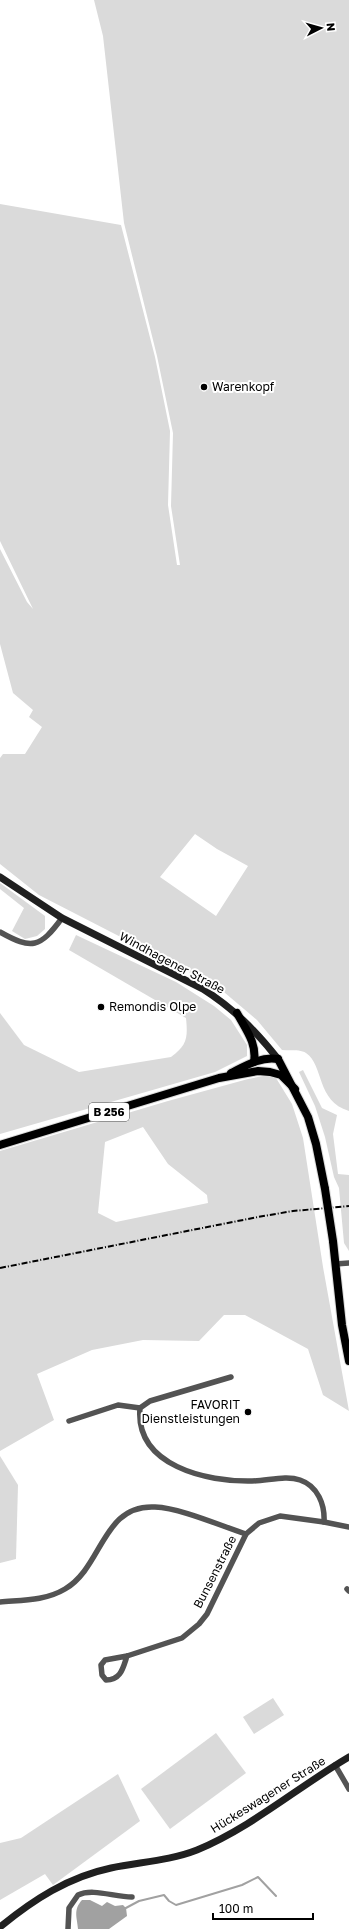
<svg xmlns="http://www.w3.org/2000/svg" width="349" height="1929" font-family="'Golos Text',sans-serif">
	<rect width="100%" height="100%" fill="#fff"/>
	<g fill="#dadada" fill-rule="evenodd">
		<path d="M94,0H349V1111C316,1101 324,1065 306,1053C300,1049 289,1051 282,1050L257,1020L218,987L39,895L0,864V758L3,754H25L42,727L29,717L33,710L13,693L0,644V549L27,602L33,609L0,541V204L121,225L155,357L170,431L168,505L177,565H180L171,506L173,433L157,356L124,223L103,36ZM195,834L217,849L248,866L216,916L160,877Z"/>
		<path d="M0,883L45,916V929L37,936L25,939L12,931L24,908L0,889Z"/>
		<path d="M76,935L176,982L214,1006L231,1020L247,1045V1056L215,1072L0,1134V1013L24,1045L79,1072L171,1057C187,1045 188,1038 186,1018L69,950Z"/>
		<path d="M303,1070L322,1108L337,1115L333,1134L338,1174L349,1175V1251L344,1243L339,1188L334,1177L325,1137L315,1106L299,1072Z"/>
		<path d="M269,1075L276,1078L292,1104L303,1138L323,1267L349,1411L323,1395L308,1349L245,1315H224L199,1341L143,1340L92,1350L37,1374L54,1420L0,1451V1151L168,1101L248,1079ZM143,1127L168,1164L207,1195L208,1203L116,1222L98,1213L105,1142Z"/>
		<path d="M0,1456L18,1485L16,1559L0,1563Z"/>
		<path d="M273,1698L284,1715L254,1734L243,1717Z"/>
		<path d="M216,1733L246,1773L170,1829L141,1789Z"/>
		<path d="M118,1774L140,1821L53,1885L45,1874L0,1900V1843L21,1838Z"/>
	</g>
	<path fill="#a1a1a1" d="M82,1900H90L102,1906L107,1902L115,1906L123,1905L126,1908L127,1916L109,1929H78C77,1917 73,1910 82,1900Z"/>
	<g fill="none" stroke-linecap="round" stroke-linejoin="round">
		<path stroke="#a1a1a1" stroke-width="2" d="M124,1909L139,1901L164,1895L169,1901L176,1905L242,1885L258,1877L276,1896"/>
		<defs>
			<g id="primary">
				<path d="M237,1013C246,1030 257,1043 254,1062"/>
				<path d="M278,1059L308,1117L316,1144L325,1189"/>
				<path d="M231,1073C245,1066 261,1056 278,1059"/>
				<path d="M0,1145L219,1078L258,1071L270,1072L281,1075L295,1089"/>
				<path d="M333,1241L342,1325L349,1361"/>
			</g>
		</defs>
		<use href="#primary" stroke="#dbdbdb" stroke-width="10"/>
		<g stroke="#535353" stroke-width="5.5">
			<path d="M0,932C32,950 40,948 62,918"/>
			<path d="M335,1264L349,1263"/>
			<path d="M231,1377L150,1401L140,1408C135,1466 207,1482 252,1481C267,1481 286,1475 300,1480C318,1486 325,1505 324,1522"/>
			<path d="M69,1421L118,1405L140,1408"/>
			<path d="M347,1589L349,1591"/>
			<path d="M0,1602C22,1600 45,1601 65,1589C103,1567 102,1504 155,1507C181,1508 221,1526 246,1534"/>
			<path d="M127,1656C123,1668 121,1680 106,1680L102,1675L101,1665L105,1660L127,1656L182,1638L199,1624L207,1614L246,1534L259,1523L280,1516L324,1522L349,1527"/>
			<path d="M335,1765L349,1789"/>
			<path d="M68,1929L69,1908L78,1895C93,1888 114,1897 132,1897"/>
		</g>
		<g stroke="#202020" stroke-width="7">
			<path d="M0,877L62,918L203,989C234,1009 255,1030 278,1059"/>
			<path d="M0,1927C33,1900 68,1877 111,1868C139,1862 169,1861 197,1850C252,1827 298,1787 349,1757"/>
		</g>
		<use href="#primary" stroke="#000" stroke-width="8"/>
		<path stroke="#000" stroke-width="2" stroke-dasharray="6 2 1 2" stroke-linecap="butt" d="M0,1268L258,1217L293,1211L349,1206"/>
		<defs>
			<path id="primary-bridge" d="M325,1189L333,1241"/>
		</defs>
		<use href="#primary-bridge" stroke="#dbdbdb" stroke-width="10" stroke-linecap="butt"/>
		<use href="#primary-bridge" stroke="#000" stroke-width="8"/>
	</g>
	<g fill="#000" stroke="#fff" stroke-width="1.5">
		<circle cx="204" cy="387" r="4"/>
		<circle cx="101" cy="1007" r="4"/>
		<circle cx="248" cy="1412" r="4"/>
	</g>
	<g text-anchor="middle" stroke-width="4" stroke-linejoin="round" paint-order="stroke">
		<rect fill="#fff" stroke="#4c4c4c" stroke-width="1" x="89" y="1103" width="40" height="18" rx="3"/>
		<g font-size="11" font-weight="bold" fill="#000">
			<text x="109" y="1116">B 256</text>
		</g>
		<g font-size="12" fill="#000" stroke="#fff" text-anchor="start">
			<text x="212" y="391">Warenkopf</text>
			<text x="109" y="1011">Remondis Olpe</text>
			<text x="240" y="1409" text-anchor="end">FAVORIT<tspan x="240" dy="14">Dienstleistungen</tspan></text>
		</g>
		<g font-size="12" fill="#000" stroke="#fff">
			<text transform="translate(172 963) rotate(28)" y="4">Windhagener Straße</text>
			<text transform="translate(215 1572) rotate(-63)" y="4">Bunsenstraße</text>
			<text transform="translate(268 1795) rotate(-32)" y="4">Hückeswagener Straße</text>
		</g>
	</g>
	<g transform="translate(321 28) rotate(84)" stroke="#ffffff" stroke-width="3" paint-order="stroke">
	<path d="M0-3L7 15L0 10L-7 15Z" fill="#000000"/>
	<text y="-6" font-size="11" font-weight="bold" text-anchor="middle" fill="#000000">N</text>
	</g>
	<path d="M213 1913v6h100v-6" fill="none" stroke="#000000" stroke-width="2"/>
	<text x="219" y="1913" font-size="12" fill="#000000" stroke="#ffffff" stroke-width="3" paint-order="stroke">100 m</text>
</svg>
